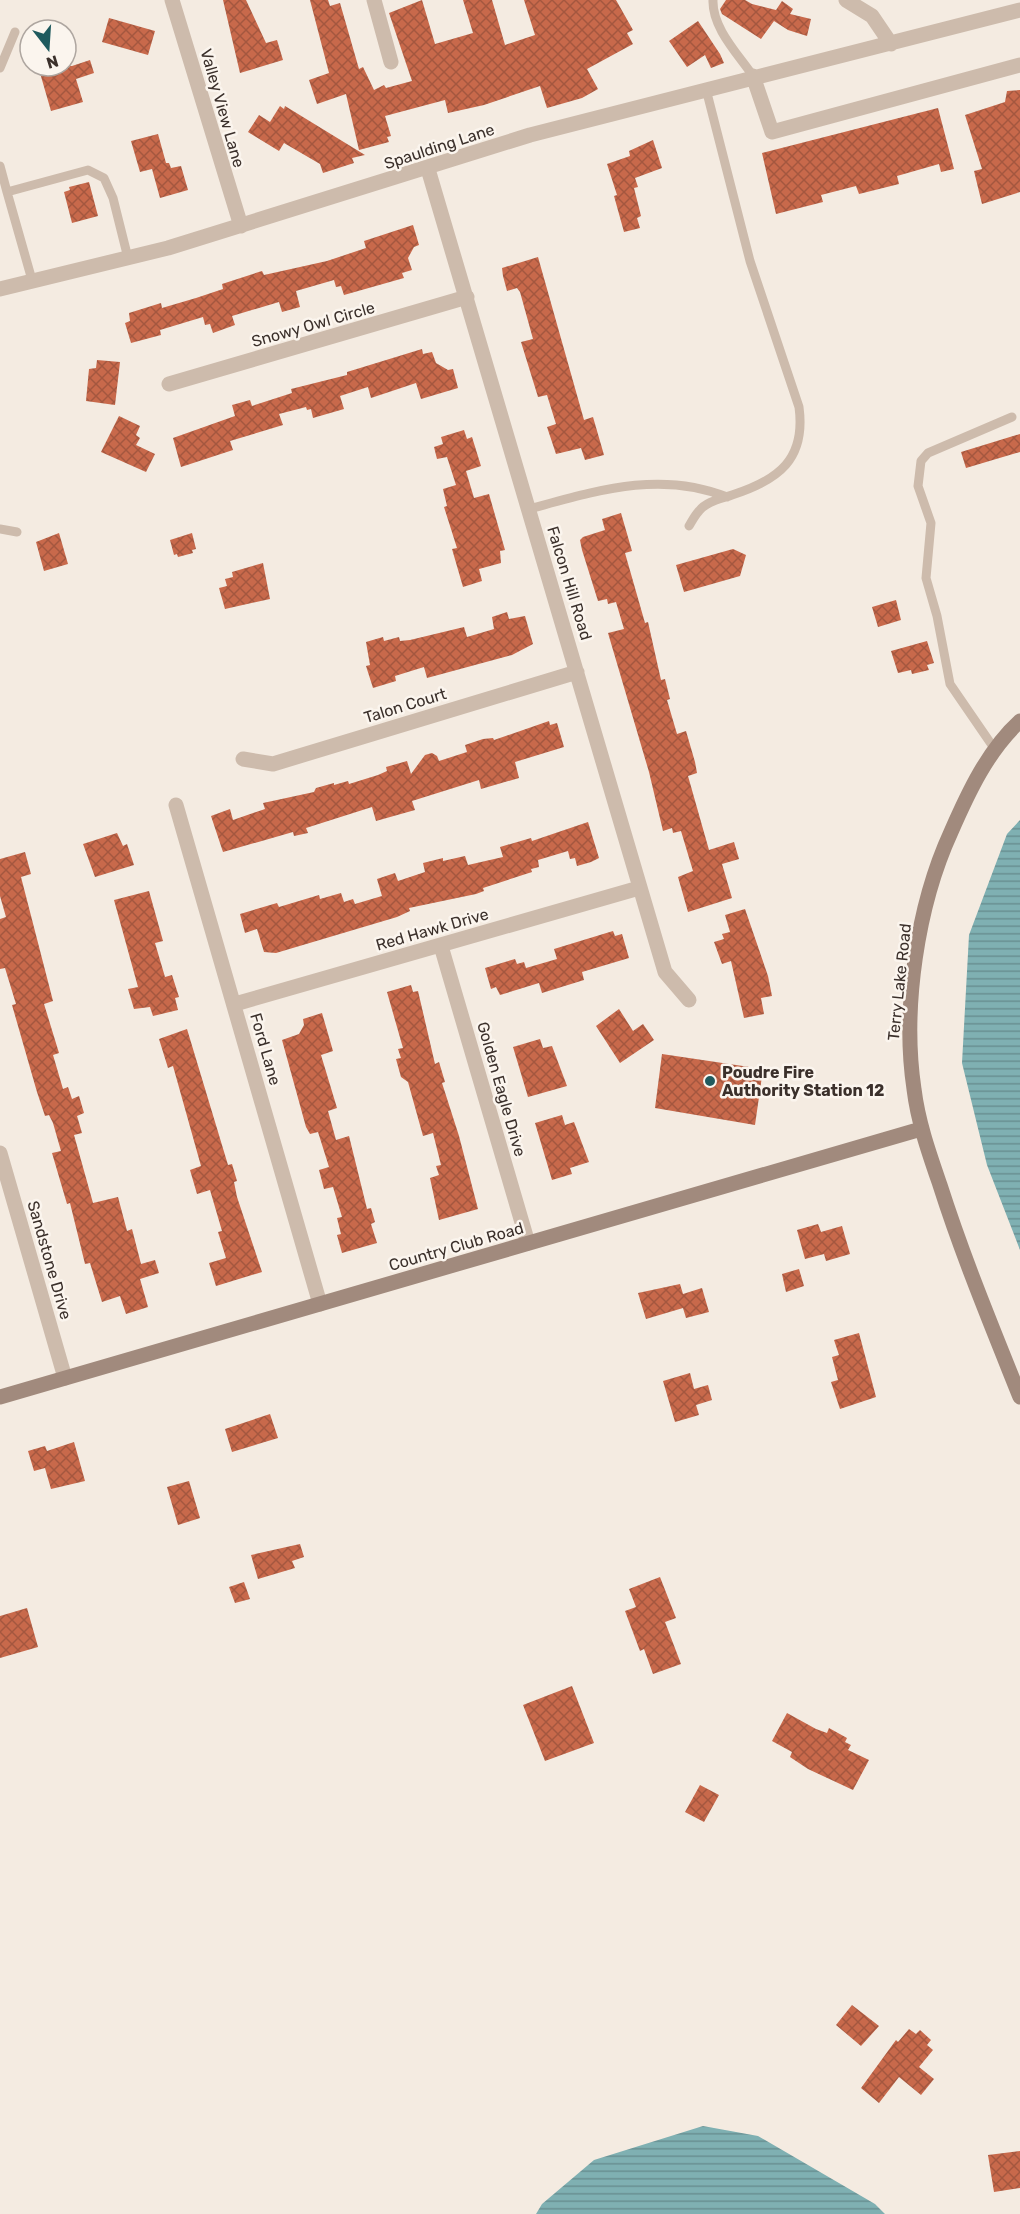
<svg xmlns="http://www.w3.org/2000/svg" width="1020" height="2214" font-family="Rubik,sans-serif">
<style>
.water{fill:url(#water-rules)}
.building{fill:url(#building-cross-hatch)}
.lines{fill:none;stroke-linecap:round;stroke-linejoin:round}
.lane{stroke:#cdbbac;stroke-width:9}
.street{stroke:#cdbbac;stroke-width:15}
.secondary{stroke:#a18a7d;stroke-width:15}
.poi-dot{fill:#1f5a5e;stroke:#fbf5ee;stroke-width:2}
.labels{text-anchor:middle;stroke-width:5;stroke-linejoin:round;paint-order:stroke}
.street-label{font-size:16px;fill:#3b302b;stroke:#fbf5ee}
.poi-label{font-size:16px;font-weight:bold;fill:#3b302b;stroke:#fbf5ee;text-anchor:start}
</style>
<defs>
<pattern id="water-rules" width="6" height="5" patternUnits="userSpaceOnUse" patternTransform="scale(1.5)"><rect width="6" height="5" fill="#7fb0b2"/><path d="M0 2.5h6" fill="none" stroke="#699091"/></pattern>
<pattern id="building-cross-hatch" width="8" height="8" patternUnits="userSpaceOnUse" patternTransform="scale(1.5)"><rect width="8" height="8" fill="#c8694b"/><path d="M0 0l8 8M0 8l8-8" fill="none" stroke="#a4573f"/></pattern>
</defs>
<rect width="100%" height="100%" fill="#f4ebe1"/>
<path class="water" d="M 1020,820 L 1020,1250 L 987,1165 L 962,1063 L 969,935 L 1007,834 Z
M 703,2126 L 758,2136 L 875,2204 L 885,2214 L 536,2214 L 542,2204 L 594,2160 Z"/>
<path class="building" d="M 223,0 L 246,0 L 266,43 L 277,40 L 283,60 L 240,73 Z
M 310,0 L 328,0 L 330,6 L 340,3 L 359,69 L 363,67 L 374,90 L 384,85 L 386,88 L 412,81 L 389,13 L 422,0 L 435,44 L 473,33 L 463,0 L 492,0 L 505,45 L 535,35 L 524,0 L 616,0 L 633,30 L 627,33 L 633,44 L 587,69 L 598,89 L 582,98 L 547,108 L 540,86 L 484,105 L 448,113 L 445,100 L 385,116 L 391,136 L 387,137 L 389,142 L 359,150 L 346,94 L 317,104 L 309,80 L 329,73 Z
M 726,0 L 745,0 L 752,4 L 776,10 L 782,1 L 793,9 L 790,14 L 811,19 L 807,36 L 788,30 L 774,21 L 761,39 L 722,14 L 720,9 Z
M 109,18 L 155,31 L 148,55 L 102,42 Z
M 698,21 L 720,54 L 724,63 L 711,68 L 705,55 L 687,67 L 669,41 Z
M 90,60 L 94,73 L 76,79 L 83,102 L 51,111 L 38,66 L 72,66 Z
M 1020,90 L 1020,192 L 982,204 L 974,171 L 982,169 L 965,115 L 1005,102 L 1007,91 Z
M 280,106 L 284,109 L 285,106 L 365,155 L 352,158 L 354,163 L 323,173 L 320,164 L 284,143 L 279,151 L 248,132 L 259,115 L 270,122 Z
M 938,108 L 954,169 L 941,172 L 939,164 L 897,176 L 899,184 L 859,194 L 856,186 L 821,195 L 823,202 L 776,214 L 762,153 Z
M 158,134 L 166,163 L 169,163 L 171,168 L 181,166 L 188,190 L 160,198 L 152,169 L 140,172 L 131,141 Z
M 653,140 L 662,168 L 635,178 L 638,187 L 634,188 L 641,216 L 637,218 L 640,228 L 624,232 L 614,196 L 617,195 L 607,164 L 630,156 L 629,151 Z
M 89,182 L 98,216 L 72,223 L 64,192 L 70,190 L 69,187 Z
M 413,225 L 419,245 L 414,247 L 408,258 L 412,270 L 402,273 L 404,278 L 344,295 L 341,286 L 336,287 L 334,280 L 296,291 L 300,307 L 282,312 L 279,302 L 232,316 L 235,325 L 213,333 L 210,324 L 205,325 L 203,317 L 160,330 L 161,335 L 131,343 L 125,323 L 130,321 L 129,313 L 161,303 L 162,308 L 196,298 L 223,289 L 222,284 L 262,271 L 264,275 L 327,261 L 366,248 L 364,241 Z
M 538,257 L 584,420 L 593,417 L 604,455 L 585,460 L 581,448 L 556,454 L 547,427 L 556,424 L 547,395 L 538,397 L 521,342 L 533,339 L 520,292 L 517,288 L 507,291 L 503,276 L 502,268 Z
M 422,349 L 423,354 L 432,352 L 436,363 L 448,370 L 453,369 L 458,388 L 421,399 L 416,383 L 371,398 L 368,387 L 340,396 L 344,409 L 313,418 L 311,409 L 307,410 L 306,407 L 279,414 L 283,425 L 230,441 L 233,450 L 181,467 L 173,438 L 235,416 L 232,405 L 250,400 L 252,406 L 292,393 L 291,389 L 347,375 L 347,372 Z
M 97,360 L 120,362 L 115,405 L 86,401 L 89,369 L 96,368 Z
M 119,416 L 140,426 L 136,435 L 140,438 L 136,445 L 155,454 L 146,472 L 101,452 Z
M 464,430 L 467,439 L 472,437 L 481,466 L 466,471 L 474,498 L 489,494 L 505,550 L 500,551 L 501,563 L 479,569 L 482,581 L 463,587 L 452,549 L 457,548 L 444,507 L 447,506 L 443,489 L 456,485 L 447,457 L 437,459 L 434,447 L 443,444 L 441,437 Z
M 1020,434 L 1020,452 L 966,468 L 961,452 Z
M 621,513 L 632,551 L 625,553 L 645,623 L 648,622 L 661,680 L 665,679 L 670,699 L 667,700 L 677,734 L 686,731 L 695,762 L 697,773 L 688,776 L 709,850 L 734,842 L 739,859 L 722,864 L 732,898 L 688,912 L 678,877 L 693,871 L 681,831 L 673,833 L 672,828 L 663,831 L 649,772 L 608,633 L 624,629 L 616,602 L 608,604 L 607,599 L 598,601 L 582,550 L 580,540 L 583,537 L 605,530 L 602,519 Z
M 59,533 L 68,564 L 44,571 L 36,542 Z
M 192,533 L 196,549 L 192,550 L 193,553 L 178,557 L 177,554 L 174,555 L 170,540 Z
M 733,549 L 746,555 L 740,576 L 684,592 L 676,565 Z
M 263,563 L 270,599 L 225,609 L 219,588 L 227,586 L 225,579 L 233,577 L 232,572 Z
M 896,600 L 901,620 L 878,627 L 872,607 Z
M 507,612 L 509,619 L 525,616 L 533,644 L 512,655 L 427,678 L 424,667 L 395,676 L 396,681 L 373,688 L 366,666 L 370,665 L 366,642 L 383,637 L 384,641 L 399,637 L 400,641 L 410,640 L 464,627 L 467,637 L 494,629 L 492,617 Z
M 927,641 L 934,663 L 927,665 L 929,670 L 912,674 L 911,670 L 898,673 L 891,651 Z
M 549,721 L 550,725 L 557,723 L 564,747 L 515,762 L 519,778 L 481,789 L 479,780 L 412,801 L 415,810 L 376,821 L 372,807 L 306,828 L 308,833 L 294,836 L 293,832 L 223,852 L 211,816 L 230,809 L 233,820 L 265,809 L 263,803 L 314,792 L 316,788 L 334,783 L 334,785 L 348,781 L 349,784 L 378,775 L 387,771 L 386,767 L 407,761 L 411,774 L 425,755 L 432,753 L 437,756 L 439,761 L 467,752 L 465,745 L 483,739 L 493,738 L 494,740 Z
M 588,822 L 599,858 L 591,862 L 577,866 L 575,858 L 570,859 L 568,851 L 538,860 L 539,867 L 531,869 L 532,872 L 483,888 L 484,891 L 476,894 L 409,908 L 410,911 L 397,917 L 276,953 L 264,952 L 257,929 L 245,933 L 240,914 L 277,903 L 279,907 L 319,895 L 320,899 L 341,893 L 344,902 L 353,899 L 355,904 L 382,896 L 377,879 L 395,873 L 398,881 L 425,872 L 423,863 L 443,858 L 443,861 L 465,856 L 468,865 L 503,857 L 500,847 L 531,838 L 532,841 Z
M 117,833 L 123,846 L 127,844 L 134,865 L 95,877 L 83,844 Z
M 25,852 L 31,874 L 21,877 L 53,1001 L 44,1004 L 59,1053 L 53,1055 L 63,1089 L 68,1087 L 72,1099 L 79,1096 L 84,1113 L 77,1116 L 82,1133 L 74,1135 L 93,1203 L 118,1197 L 127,1231 L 132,1229 L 141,1264 L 155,1260 L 159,1273 L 140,1279 L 148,1307 L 126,1314 L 120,1296 L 102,1302 L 90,1263 L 85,1264 L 70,1203 L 67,1204 L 52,1153 L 61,1151 L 53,1123 L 49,1115 L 45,1116 L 37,1092 L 12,1005 L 16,1004 L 5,968 L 0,969 L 0,919 L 6,917 L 0,896 L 0,859 Z
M 149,891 L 163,941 L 155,943 L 165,977 L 172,975 L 179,997 L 175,998 L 178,1010 L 153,1016 L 150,1007 L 134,1009 L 128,989 L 138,987 L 114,900 Z
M 745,909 L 768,976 L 772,996 L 761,998 L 764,1014 L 744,1018 L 731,961 L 722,964 L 714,942 L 724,939 L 722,934 L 730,932 L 725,915 Z
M 613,931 L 615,936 L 622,934 L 629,958 L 582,972 L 584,980 L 542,993 L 539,983 L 500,995 L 496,987 L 491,989 L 485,968 L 515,959 L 517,964 L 524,962 L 526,968 L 557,959 L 554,949 Z
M 411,985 L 413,992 L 418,991 L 435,1064 L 439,1062 L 445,1082 L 442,1083 L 459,1136 L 478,1209 L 439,1220 L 430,1178 L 439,1175 L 436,1166 L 441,1165 L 433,1133 L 423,1136 L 408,1082 L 401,1077 L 396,1059 L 401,1058 L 398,1049 L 403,1048 L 387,992 Z
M 619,1009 L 633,1031 L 643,1024 L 654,1040 L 620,1063 L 596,1026 Z
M 322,1013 L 333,1051 L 321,1055 L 337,1108 L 328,1111 L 336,1140 L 349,1136 L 367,1209 L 371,1208 L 375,1222 L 371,1224 L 377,1243 L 342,1253 L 337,1235 L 341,1234 L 337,1218 L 342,1217 L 333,1187 L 324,1189 L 319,1170 L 329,1167 L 318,1132 L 310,1134 L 306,1127 L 282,1040 L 299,1034 L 304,1025 L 303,1019 Z
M 187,1029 L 228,1165 L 232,1164 L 237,1181 L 234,1182 L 237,1197 L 262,1272 L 216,1286 L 209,1263 L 226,1258 L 218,1232 L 222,1231 L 210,1190 L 197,1194 L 190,1170 L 201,1166 L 173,1066 L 168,1068 L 159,1039 Z
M 540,1039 L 543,1048 L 552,1046 L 567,1086 L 528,1097 L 513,1047 Z
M 662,1054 L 763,1069 L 755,1125 L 655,1108 Z
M 562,1115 L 565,1125 L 574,1122 L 589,1162 L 570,1168 L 572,1174 L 552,1180 L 535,1123 Z
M 818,1224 L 821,1232 L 842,1226 L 850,1254 L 826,1261 L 824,1254 L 805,1259 L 797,1230 Z
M 799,1269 L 804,1286 L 786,1292 L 782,1274 Z
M 680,1284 L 683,1294 L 702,1288 L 709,1312 L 686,1318 L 683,1308 L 646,1319 L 638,1293 Z
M 859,1333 L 876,1397 L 840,1409 L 831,1382 L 838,1380 L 832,1357 L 839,1355 L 834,1340 Z
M 690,1373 L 694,1389 L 708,1385 L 712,1400 L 696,1405 L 699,1415 L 675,1422 L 663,1381 Z
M 270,1414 L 278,1438 L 232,1452 L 225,1429 Z
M 74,1442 L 85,1481 L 51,1489 L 45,1468 L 34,1471 L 28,1451 L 45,1446 L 47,1451 Z
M 189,1481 L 200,1518 L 178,1525 L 167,1487 Z
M 300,1544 L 304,1557 L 292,1561 L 295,1568 L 258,1579 L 251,1555 Z
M 660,1577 L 676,1618 L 665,1622 L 681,1664 L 653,1674 L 644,1649 L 640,1651 L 625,1611 L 636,1607 L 629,1589 Z
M 244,1582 L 250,1599 L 235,1603 L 229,1587 Z
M 27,1608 L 38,1647 L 0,1658 L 0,1616 Z
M 572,1686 L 594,1743 L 545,1761 L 523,1705 Z
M 787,1713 L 816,1729 L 827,1733 L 829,1728 L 847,1738 L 845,1742 L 851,1745 L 848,1750 L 869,1760 L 853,1790 L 808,1769 L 790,1757 L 792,1752 L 772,1741 Z
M 700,1785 L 719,1795 L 704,1822 L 685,1812 Z
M 852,2005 L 879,2026 L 861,2046 L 836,2025 Z
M 909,2029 L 916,2034 L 920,2030 L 931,2040 L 927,2045 L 933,2050 L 919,2067 L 934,2079 L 921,2095 L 899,2077 L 879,2103 L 861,2088 L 896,2040 L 898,2042 Z
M 1020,2151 L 1020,2188 L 994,2192 L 988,2155 Z"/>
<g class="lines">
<path class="lane" d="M 713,0 C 712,28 738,54 753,76
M 0,68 L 15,32
M 0,166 L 7,192 L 88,170 L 104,178 L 113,198 L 128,258
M 7,192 L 32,280
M 529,509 C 596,491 660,470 727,497
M 689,526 C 692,521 695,515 699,511 C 707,501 721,499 732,495 C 779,480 806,459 799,407 L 750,261 L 706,89
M 0,529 L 17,532
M 996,751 L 950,684 L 937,616 L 926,578 L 931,523 L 918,486 L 921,461 L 928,453 L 1012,417"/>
<path class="street" d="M 172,0 L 241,226
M 374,0 L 391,62
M 846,0 L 872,16 L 891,44
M 753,76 L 772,132 L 1020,65
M 428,169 L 665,972 L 689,1000
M 0,289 L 168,248 L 530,135 L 1020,10
M 169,384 L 467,297
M 243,759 L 273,764 L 577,672
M 176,805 L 320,1304
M 441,946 L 528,1243
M 235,1004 L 639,888
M 0,1153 L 65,1378"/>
<path class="secondary" d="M 1020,721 C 988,750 968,793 951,832 C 917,906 902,1009 914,1089 C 918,1122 929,1153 940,1185 C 963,1257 992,1327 1020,1397
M 0,1397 L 921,1129"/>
</g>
<circle class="poi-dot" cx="710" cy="1081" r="6"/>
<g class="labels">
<g class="street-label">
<text transform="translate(223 108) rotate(74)" y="6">Valley View Lane</text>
<text transform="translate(439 146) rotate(-18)" y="6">Spaulding Lane</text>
<text transform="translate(313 324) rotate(-16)" y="6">Snowy Owl Circle</text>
<text transform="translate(570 583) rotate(73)" y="6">Falcon Hill Road</text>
<text transform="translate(405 705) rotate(-17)" y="6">Talon Court</text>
<text transform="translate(432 929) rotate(-16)" y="6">Red Hawk Drive</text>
<text transform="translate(899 982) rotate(-84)" y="6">Terry Lake Road</text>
<text transform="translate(266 1049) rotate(74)" y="6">Ford Lane</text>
<text transform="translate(502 1089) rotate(74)" y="6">Golden Eagle Drive</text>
<text transform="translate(456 1246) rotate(-16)" y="6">Country Club Road</text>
<text transform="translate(50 1260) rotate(74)" y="6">Sandstone Drive</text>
</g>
<g class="poi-label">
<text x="722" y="1078">Poudre Fire<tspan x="722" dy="18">Authority Station 12</tspan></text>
</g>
</g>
<g transform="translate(48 48) rotate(163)"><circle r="28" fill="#fbf5ee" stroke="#aea6a0" stroke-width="1.5"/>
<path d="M0-4.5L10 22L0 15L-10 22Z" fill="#1f5a5e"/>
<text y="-9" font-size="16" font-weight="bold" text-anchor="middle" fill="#3b302b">N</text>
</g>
</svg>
